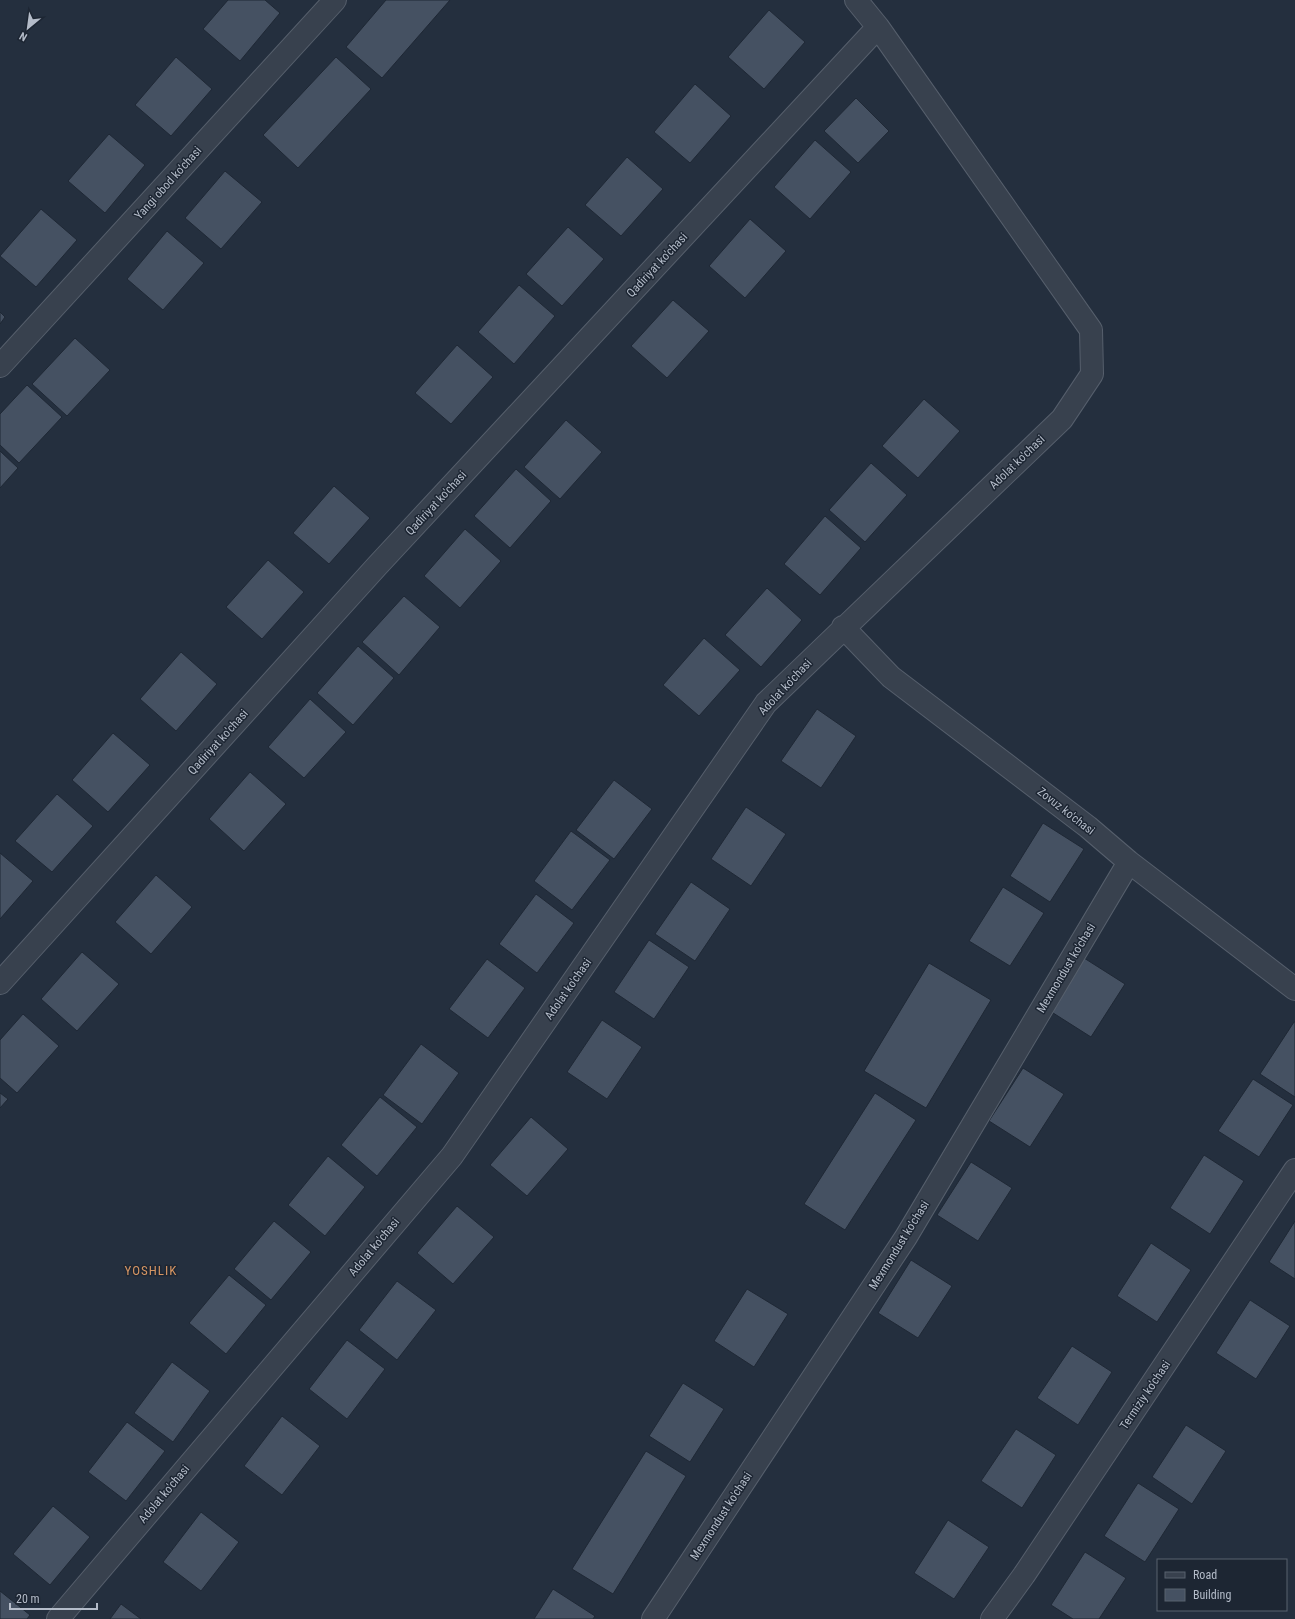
<svg xmlns="http://www.w3.org/2000/svg" width="1295" height="1619" font-family="'Roboto Condensed',sans-serif">
<style>
.building{fill:#455162;stroke:#1f2835}
.lines{fill:none;stroke-linecap:round;stroke-linejoin:round}
.minor-casing{stroke:#565f6c;stroke-width:24}
.minor{stroke:#38414e;stroke-width:22}
.labels{text-anchor:middle;stroke-width:3;stroke-linejoin:round;paint-order:stroke}
.street-label{font-size:12px;fill:#b4bcc9;stroke:#1d2633}
.neighbourhood-label{font-size:13px;letter-spacing:1px;fill:#d59563;stroke:#1d2633}
</style>
<rect width="100%" height="100%" fill="#242f3e"/>
<path class="building" d="M 228,0 L 265,0 L 280,13 L 240,61 L 203,29 Z
M 386,0 L 450,0 L 382,78 L 346,47 Z
M 769,10 L 805,42 L 764,89 L 728,57 Z
M 176,57 L 212,89 L 171,136 L 135,105 Z
M 336,57 L 371,89 L 298,168 L 263,135 Z
M 695,84 L 731,116 L 690,163 L 654,132 Z
M 856,98 L 889,131 L 858,163 L 824,131 Z
M 109,134 L 145,165 L 105,213 L 68,181 Z
M 815,140 L 851,172 L 810,219 L 774,187 Z
M 627,157 L 663,189 L 621,236 L 585,205 Z
M 225,171 L 262,202 L 221,249 L 185,218 Z
M 41,209 L 77,240 L 36,287 L 0,256 Z
M 750,219 L 786,251 L 745,298 L 709,266 Z
M 568,227 L 604,259 L 562,306 L 526,274 Z
M 167,231 L 204,263 L 163,310 L 127,279 Z
M 519,285 L 555,316 L 514,364 L 478,332 Z
M 673,300 L 709,331 L 667,378 L 631,346 Z
M 0,312 L 5,317 L 0,324 Z
M 75,338 L 110,370 L 67,416 L 32,384 Z
M 457,345 L 493,377 L 451,424 L 415,393 Z
M 27,385 L 62,417 L 19,463 L 0,445 L 0,414 Z
M 924,399 L 960,431 L 918,478 L 882,446 Z
M 566,420 L 602,452 L 560,499 L 524,467 Z
M 0,451 L 18,468 L 0,488 Z
M 871,463 L 907,495 L 865,542 L 829,510 Z
M 516,469 L 551,501 L 510,548 L 474,516 Z
M 334,486 L 370,518 L 329,564 L 293,533 Z
M 825,516 L 861,548 L 820,595 L 784,564 Z
M 465,529 L 501,561 L 460,608 L 424,576 Z
M 268,560 L 304,592 L 262,639 L 226,607 Z
M 767,588 L 802,620 L 761,667 L 725,635 Z
M 404,596 L 440,627 L 399,675 L 362,642 Z
M 704,638 L 740,670 L 699,716 L 663,685 Z
M 358,646 L 394,678 L 353,725 L 317,693 Z
M 181,652 L 217,684 L 176,731 L 140,699 Z
M 310,699 L 346,732 L 304,778 L 268,747 Z
M 817,709 L 856,736 L 821,788 L 781,761 Z
M 113,733 L 150,765 L 108,812 L 72,780 Z
M 250,772 L 286,804 L 244,851 L 209,819 Z
M 614,780 L 652,809 L 614,859 L 576,830 Z
M 57,794 L 93,826 L 52,872 L 15,841 Z
M 746,807 L 786,834 L 751,886 L 711,859 Z
M 1043,823 L 1084,849 L 1050,902 L 1010,876 Z
M 571,831 L 610,860 L 572,910 L 534,881 Z
M 0,853 L 33,881 L 0,919 Z
M 156,875 L 192,907 L 151,954 L 115,922 Z
M 691,882 L 730,909 L 695,961 L 655,934 Z
M 1003,887 L 1044,913 L 1010,966 L 969,941 Z
M 536,894 L 574,923 L 537,973 L 499,944 Z
M 649,940 L 689,967 L 654,1019 L 614,992 Z
M 82,952 L 119,984 L 77,1031 L 41,999 Z
M 1084,958 L 1125,984 L 1091,1037 L 1050,1011 Z
M 487,959 L 525,988 L 488,1038 L 449,1009 Z
M 929,963 L 991,1000 L 926,1108 L 864,1071 Z
M 23,1014 L 59,1046 L 17,1093 L 0,1078 L 0,1040 Z
M 602,1020 L 642,1047 L 607,1099 L 567,1072 Z
M 1294,1022 L 1295,1022 L 1295,1097 L 1260,1074 Z
M 421,1044 L 459,1073 L 422,1124 L 383,1095 Z
M 1023,1068 L 1064,1094 L 1030,1147 L 989,1121 Z
M 1253,1079 L 1293,1105 L 1259,1157 L 1218,1131 Z
M 0,1093 L 8,1099 L 0,1108 Z
M 875,1093 L 916,1120 L 845,1230 L 804,1204 Z
M 380,1097 L 417,1127 L 377,1176 L 341,1145 Z
M 531,1117 L 568,1149 L 527,1196 L 490,1165 Z
M 1204,1155 L 1244,1181 L 1210,1234 L 1170,1208 Z
M 328,1156 L 365,1187 L 325,1236 L 288,1205 Z
M 971,1162 L 1012,1188 L 978,1241 L 937,1215 Z
M 457,1206 L 494,1237 L 453,1284 L 417,1253 Z
M 274,1221 L 311,1252 L 271,1300 L 234,1269 Z
M 1295,1221 L 1295,1279 L 1269,1262 Z
M 1151,1243 L 1191,1270 L 1157,1322 L 1117,1296 Z
M 911,1260 L 952,1286 L 918,1338 L 878,1313 Z
M 229,1275 L 266,1305 L 226,1354 L 189,1323 Z
M 397,1281 L 436,1310 L 397,1360 L 359,1330 Z
M 747,1289 L 788,1314 L 754,1367 L 714,1341 Z
M 1250,1300 L 1290,1326 L 1256,1379 L 1216,1353 Z
M 347,1340 L 385,1369 L 347,1419 L 309,1389 Z
M 1072,1346 L 1112,1372 L 1078,1425 L 1037,1398 Z
M 172,1362 L 210,1391 L 173,1442 L 134,1413 Z
M 683,1383 L 724,1409 L 690,1462 L 649,1436 Z
M 282,1416 L 320,1446 L 282,1495 L 244,1466 Z
M 127,1422 L 165,1451 L 126,1501 L 88,1472 Z
M 1186,1425 L 1226,1451 L 1192,1504 L 1152,1477 Z
M 1016,1429 L 1056,1455 L 1022,1508 L 981,1481 Z
M 646,1451 L 686,1476 L 613,1594 L 572,1569 Z
M 1138,1483 L 1179,1509 L 1145,1562 L 1104,1536 Z
M 53,1506 L 90,1537 L 50,1585 L 13,1554 Z
M 201,1512 L 239,1542 L 201,1591 L 163,1562 Z
M 948,1520 L 989,1547 L 954,1599 L 914,1573 Z
M 1085,1552 L 1126,1578 L 1099,1619 L 1073,1619 L 1051,1605 Z
M 553,1589 L 595,1616 L 593,1619 L 534,1619 Z
M 0,1591 L 30,1615 L 27,1619 L 0,1619 Z
M 121,1604 L 141,1619 L 110,1619 Z"/>
<g class="lines">
<g class="minor-casing">
<path id="minor" d="M 0,366 L 335,0
M 843,627 L 891,677 L 1088,827 L 1129,862 L 1295,989
M 0,983 L 377,566 L 878,27
M 58,1619 L 452,1156 L 766,703 L 1062,419 L 1092,374 L 1091,330 L 878,27 L 856,0
M 653,1619 L 906,1237 L 1129,862
M 992,1619 L 1024,1575 L 1295,1170"/>
</g>
<use href="#minor" class="minor"/>
</g>
<g class="labels">
<g class="street-label">
<text transform="translate(168 183) rotate(-48)" y="4">Yangi obod ko'chasi</text>
<text transform="translate(657 265) rotate(-47)" y="4">Qadiriyat ko'chasi</text>
<text transform="translate(1017 462) rotate(-44)" y="4">Adolat ko'chasi</text>
<text transform="translate(436 503) rotate(-47)" y="4">Qadiriyat ko'chasi</text>
<text transform="translate(785 687) rotate(-47)" y="4">Adolat ko'chasi</text>
<text transform="translate(218 742) rotate(-48)" y="4">Qadiriyat ko'chasi</text>
<text transform="translate(1066 811) rotate(38)" y="4">Zovuz ko'chasi</text>
<text transform="translate(1066 968) rotate(-59)" y="4">Mexmondust ko'chasi</text>
<text transform="translate(568 989) rotate(-55)" y="4">Adolat ko'chasi</text>
<text transform="translate(899 1245) rotate(-58)" y="4">Mexmondust ko'chasi</text>
<text transform="translate(374 1247) rotate(-50)" y="4">Adolat ko'chasi</text>
<text transform="translate(1145 1395) rotate(-56)" y="4">Termiziy ko'chasi</text>
<text transform="translate(164 1494) rotate(-50)" y="4">Adolat ko'chasi</text>
<text transform="translate(721 1516) rotate(-57)" y="4">Mexmondust ko'chasi</text>
</g>
<g class="neighbourhood-label">
<text x="151" y="1275">YOSHLIK</text>
</g>
</g>
<rect x="1157" y="1559" width="130" height="52" fill="#1d2633" stroke="#59626f"/>
<rect x="1165" y="1572" width="20" height="6" fill="#38414e" stroke="#59626f"/>
<text x="1193" y="1579" font-size="12" fill="#b4bcc9">Road</text>
<rect x="1165" y="1589" width="20" height="12" fill="#455162" stroke="#59626f"/>
<text x="1193" y="1599" font-size="12" fill="#b4bcc9">Building</text>
<g transform="translate(28 28) rotate(209)" stroke="#1d2633" stroke-width="3" paint-order="stroke">
<path d="M0-3L7 15L0 10L-7 15Z" fill="#b4bcc9"/>
<text y="-6" font-size="11" font-weight="bold" text-anchor="middle" fill="#b4bcc9">N</text>
</g>
<path d="M10 1603v6h87v-6" fill="none" stroke="#b4bcc9" stroke-width="2"/>
<text x="16" y="1603" font-size="12" fill="#b4bcc9" stroke="#1d2633" stroke-width="3" paint-order="stroke">20 m</text>
</svg>
